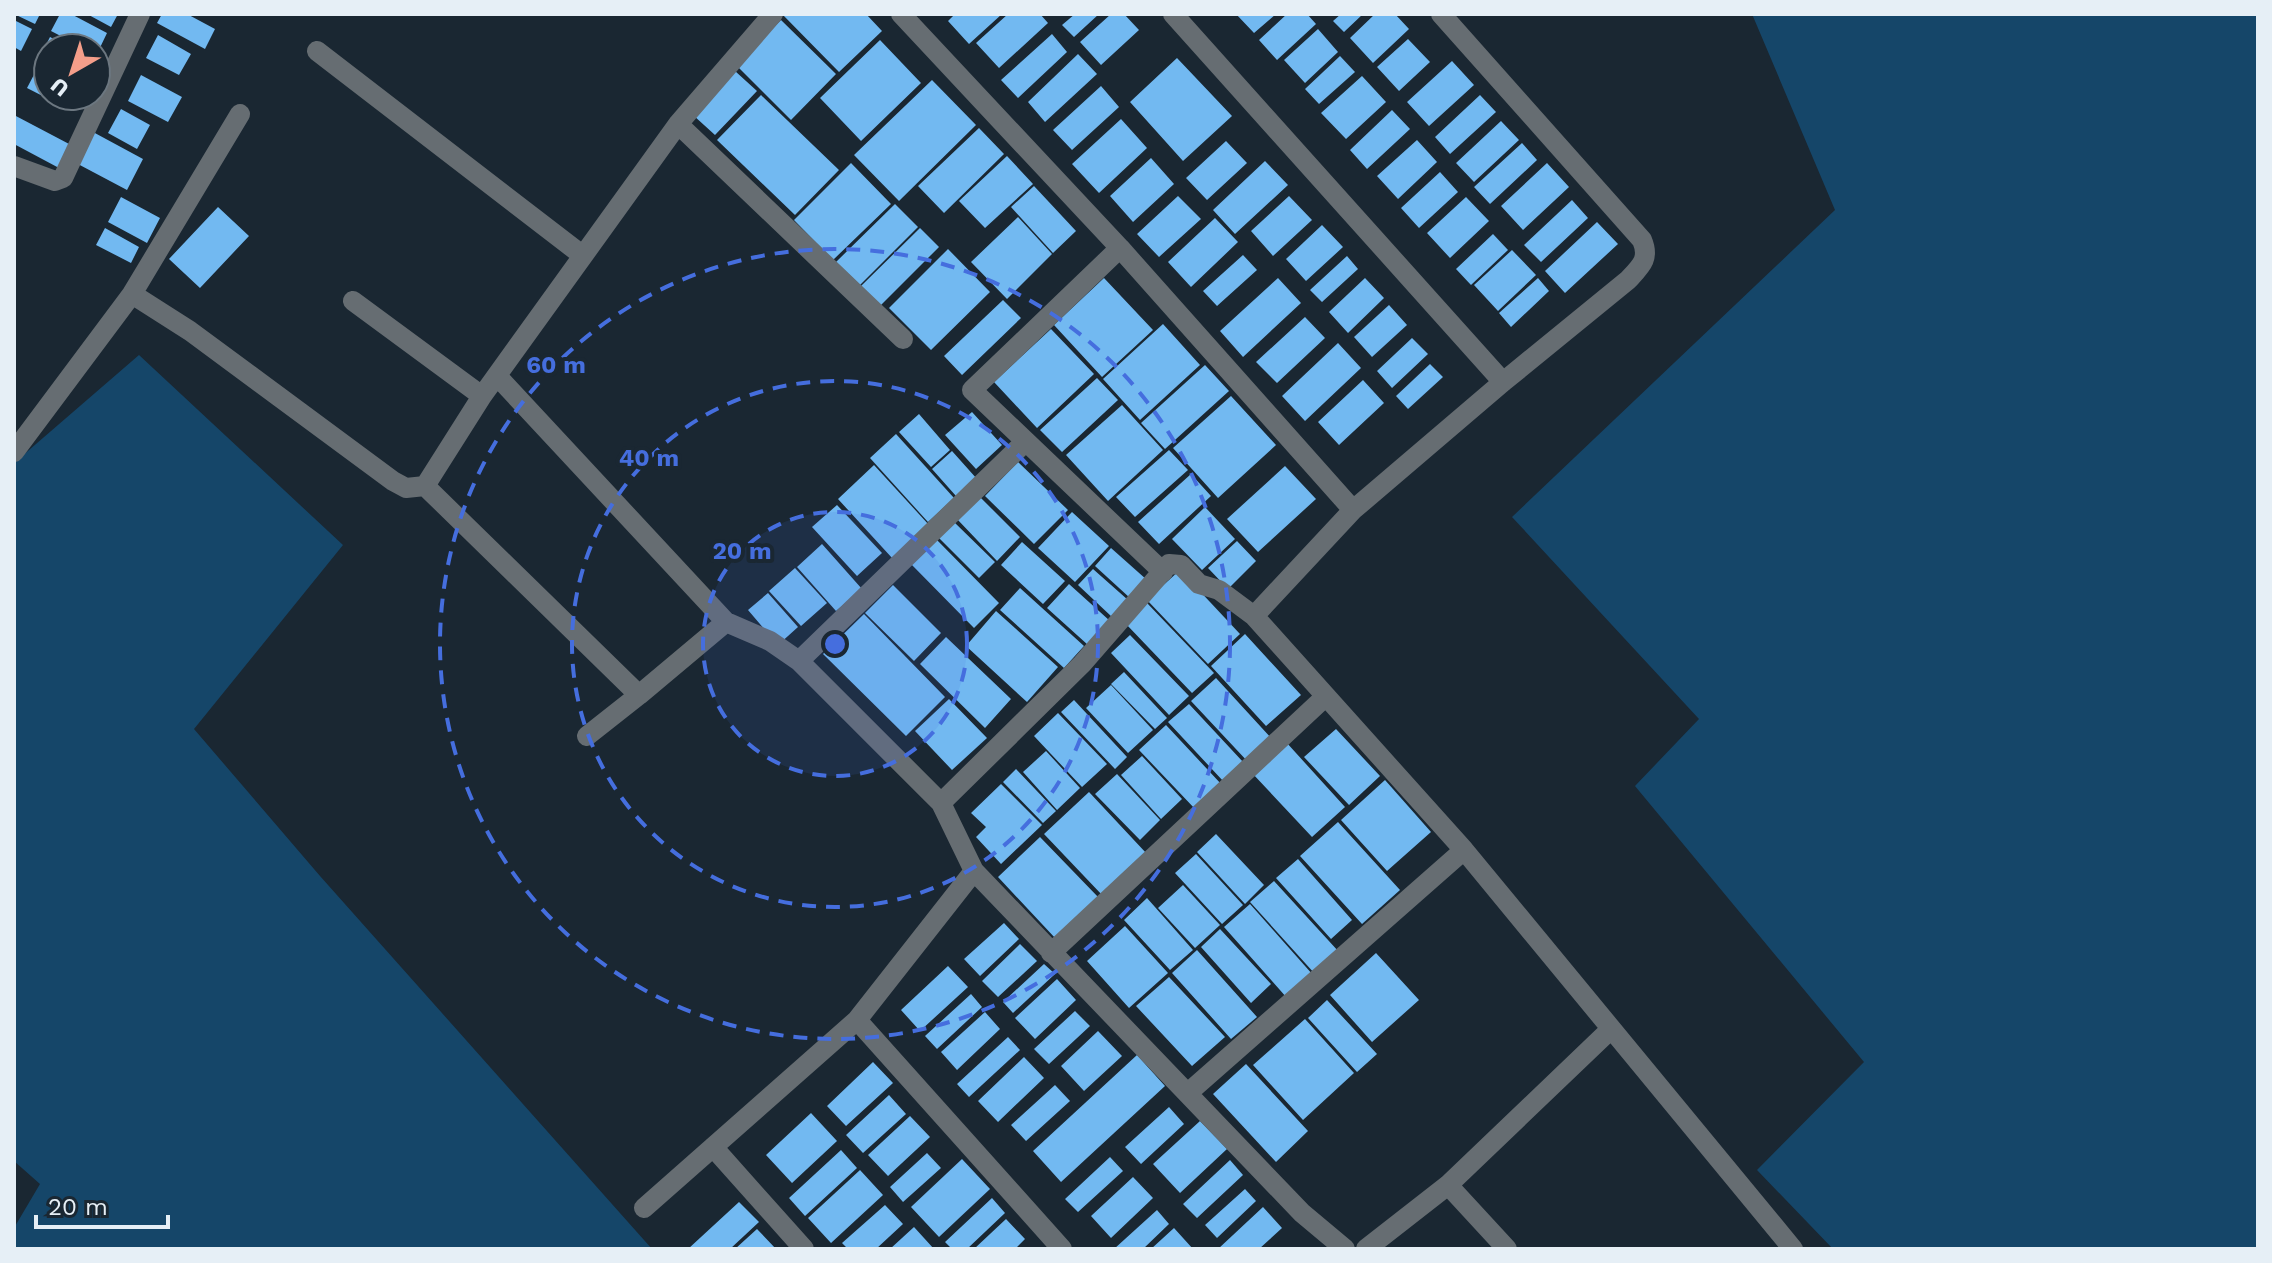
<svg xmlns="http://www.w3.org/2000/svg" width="2272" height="1263" font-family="'Work Sans',sans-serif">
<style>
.green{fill:#154669}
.building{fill:#72b9f1}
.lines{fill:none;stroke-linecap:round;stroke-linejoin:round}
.minor{stroke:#666d72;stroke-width:20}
.ring{fill:none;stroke:#456ede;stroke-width:4;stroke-dasharray:14 10}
.centre{fill:#456ede;stroke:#1a2732;stroke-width:4}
.ring-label{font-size:24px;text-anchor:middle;font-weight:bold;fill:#456ede;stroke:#1a2732;stroke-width:8;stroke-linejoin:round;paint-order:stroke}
</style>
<rect width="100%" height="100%" fill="#1a2732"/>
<path class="green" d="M 1752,14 L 2258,14 L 2258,1249 L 1833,1249 L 1757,1170 L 1864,1062 L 1635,786 L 1699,719 L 1512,517 L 1835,210 Z
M 139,355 L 343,545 L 194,729 L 320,876 L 652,1249 L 14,1249 L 14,1228 L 40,1184 L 14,1161 L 14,463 Z"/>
<path class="building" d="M 14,14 L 40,14 L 35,24 Z
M 60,14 L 71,14 L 107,33 L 96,56 L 96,48 L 84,48 L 51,31 Z
M 87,14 L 118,14 L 111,27 Z
M 162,14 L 187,14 L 215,29 L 205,49 L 157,23 Z
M 782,14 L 866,14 L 882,31 L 839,72 Z
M 955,14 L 1002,14 L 969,44 L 948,21 Z
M 1008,14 L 1040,14 L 1048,23 L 999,68 L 976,43 Z
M 1075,14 L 1099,14 L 1074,37 L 1062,25 Z
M 1111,14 L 1124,14 L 1139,30 L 1101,65 L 1080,42 Z
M 1236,14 L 1276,14 L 1254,33 Z
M 1287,14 L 1307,14 L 1316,24 L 1277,60 L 1259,40 Z
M 1341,14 L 1363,14 L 1344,32 L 1333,21 Z
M 1375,14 L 1395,14 L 1409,29 L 1373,63 L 1350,38 Z
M 14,20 L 32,29 L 21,51 L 14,47 Z
M 781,20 L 836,74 L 791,120 L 736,65 Z
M 1318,29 L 1338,52 L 1305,83 L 1284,60 Z
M 1052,34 L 1067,52 L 1018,98 L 1001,80 Z
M 158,35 L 191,54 L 179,75 L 146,58 Z
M 50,37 L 71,48 L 48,48 L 48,64 L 39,59 Z
M 1408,39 L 1430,62 L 1399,91 L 1377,67 Z
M 880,40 L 921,83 L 861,141 L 820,98 Z
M 1078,54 L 1097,74 L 1045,122 L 1028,102 Z
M 1340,56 L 1355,72 L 1319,104 L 1305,89 Z
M 1177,58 L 1232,116 L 1183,161 L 1130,102 Z
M 1452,61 L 1474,85 L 1429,126 L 1407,102 Z
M 38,67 L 48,72 L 48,96 L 80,96 L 72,111 L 27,88 Z
M 735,71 L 757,91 L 715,135 L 693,115 Z
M 141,75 L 182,97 L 168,122 L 128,101 Z
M 1362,76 L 1386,102 L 1346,139 L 1321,113 Z
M 932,80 L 976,125 L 899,201 L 854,155 Z
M 1101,86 L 1119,107 L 1072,150 L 1053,130 Z
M 761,95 L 839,170 L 795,215 L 717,140 Z
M 1480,95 L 1496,112 L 1450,154 L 1435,137 Z
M 121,109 L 150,125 L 137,149 L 108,133 Z
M 1392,110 L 1410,129 L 1367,169 L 1350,150 Z
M 14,115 L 71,145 L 59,168 L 14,144 Z
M 1121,119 L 1147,148 L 1099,193 L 1072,164 Z
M 1501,121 L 1519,140 L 1474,182 L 1456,163 Z
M 979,128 L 1004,154 L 944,213 L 918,186 Z
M 93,132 L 143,159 L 127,190 L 76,163 Z
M 1417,140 L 1437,162 L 1398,199 L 1377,176 Z
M 1226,141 L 1247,163 L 1207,200 L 1186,178 Z
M 1522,143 L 1537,160 L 1490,204 L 1474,187 Z
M 1007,156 L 1033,184 L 985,228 L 959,201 Z
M 1151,158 L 1174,184 L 1133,222 L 1110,196 Z
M 1265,161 L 1288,185 L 1235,234 L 1213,210 Z
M 851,163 L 891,204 L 833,260 L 794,220 Z
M 1547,163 L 1569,187 L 1523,230 L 1501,206 Z
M 1440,172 L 1458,192 L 1419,228 L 1401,208 Z
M 1034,186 L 1076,231 L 1053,253 L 1011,207 Z
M 1178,196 L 1201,219 L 1159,257 L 1137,234 Z
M 1289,196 L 1312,220 L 1273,256 L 1251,231 Z
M 121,197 L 160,218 L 147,243 L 108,222 Z
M 1466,197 L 1489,221 L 1450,258 L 1427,233 Z
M 1572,200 L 1588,218 L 1541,262 L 1524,245 Z
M 895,204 L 918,227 L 860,285 L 836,262 Z
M 218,207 L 249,236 L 200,288 L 169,259 Z
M 1018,217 L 1052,254 L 1007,299 L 971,262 Z
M 1215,218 L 1238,242 L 1191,287 L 1168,262 Z
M 1597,222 L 1618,244 L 1565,293 L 1545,271 Z
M 1322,225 L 1343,247 L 1306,281 L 1286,259 Z
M 105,228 L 139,247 L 131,263 L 96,245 Z
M 920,228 L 939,247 L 879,307 L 860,287 Z
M 1493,234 L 1508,250 L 1471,285 L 1456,269 Z
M 948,249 L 990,292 L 931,350 L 889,308 Z
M 1512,250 L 1536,275 L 1498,311 L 1474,285 Z
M 1243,255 L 1257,270 L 1217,306 L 1203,291 Z
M 1347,256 L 1358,269 L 1322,302 L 1310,290 Z
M 1104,278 L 1153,330 L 1102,377 L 1054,325 Z
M 1278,278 L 1301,303 L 1243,357 L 1220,331 Z
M 1365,278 L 1384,298 L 1348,333 L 1329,312 Z
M 1538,278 L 1549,291 L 1511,327 L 1499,313 Z
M 1003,300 L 1021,318 L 962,375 L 944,356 Z
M 1389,305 L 1407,325 L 1372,357 L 1354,337 Z
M 1305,317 L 1325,338 L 1277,383 L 1256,362 Z
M 1163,324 L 1200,365 L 1140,420 L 1103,379 Z
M 1051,329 L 1094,374 L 1037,428 L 994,382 Z
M 1412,338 L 1428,354 L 1392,388 L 1377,371 Z
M 1338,343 L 1361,368 L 1305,421 L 1282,396 Z
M 1430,364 L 1443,377 L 1408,409 L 1396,396 Z
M 1205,365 L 1229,391 L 1165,449 L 1141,423 Z
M 1097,378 L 1118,400 L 1062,452 L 1040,430 Z
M 1363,380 L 1384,403 L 1339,445 L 1318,422 Z
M 1231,396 L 1276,445 L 1218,498 L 1173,448 Z
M 1122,405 L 1163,450 L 1108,501 L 1066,455 Z
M 972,412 L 1002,445 L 976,469 L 945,435 Z
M 919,414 L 950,450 L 931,467 L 899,432 Z
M 896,434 L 954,498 L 928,522 L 870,458 Z
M 1169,450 L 1188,470 L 1135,517 L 1116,497 Z
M 952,451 L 977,479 L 956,496 L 932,469 Z
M 1018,462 L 1068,510 L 1034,544 L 985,496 Z
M 874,465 L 929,525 L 893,559 L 838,499 Z
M 1285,466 L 1316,499 L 1258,552 L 1227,519 Z
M 1191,474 L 1211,496 L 1159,544 L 1138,522 Z
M 979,496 L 1020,537 L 997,561 L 957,519 Z
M 837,505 L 882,553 L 857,576 L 812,527 Z
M 1205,507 L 1235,539 L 1202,570 L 1172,539 Z
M 1072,512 L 1109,546 L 1075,582 L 1038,548 Z
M 954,522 L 995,562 L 979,578 L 938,537 Z
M 936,539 L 999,603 L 974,628 L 911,564 Z
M 1237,541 L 1256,561 L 1228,589 L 1208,568 Z
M 1022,542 L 1065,581 L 1043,604 L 1001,565 Z
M 822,544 L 862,589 L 836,611 L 797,567 Z
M 1111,548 L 1147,580 L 1130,598 L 1095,566 Z
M 795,568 L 827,603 L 801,626 L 769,591 Z
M 1093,569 L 1128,600 L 1112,617 L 1078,585 Z
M 1180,570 L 1240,634 L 1208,664 L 1147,600 Z
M 1069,584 L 1110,621 L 1088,645 L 1047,608 Z
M 893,585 L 941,633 L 914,661 L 865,613 Z
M 1020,588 L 1084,646 L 1064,668 L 1000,610 Z
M 768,593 L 798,627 L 778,645 L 748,610 Z
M 1147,603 L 1214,673 L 1192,693 L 1126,624 Z
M 996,611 L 1058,667 L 1027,702 L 966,646 Z
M 864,614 L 945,697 L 906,736 L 823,654 Z
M 1245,634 L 1301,695 L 1266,726 L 1211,666 Z
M 1130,635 L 1189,696 L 1169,715 L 1111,653 Z
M 946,637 L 1011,699 L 985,728 L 920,664 Z
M 1124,672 L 1167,718 L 1155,729 L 1111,684 Z
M 1216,678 L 1273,740 L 1249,763 L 1191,701 Z
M 1111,685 L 1153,730 L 1128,753 L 1086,708 Z
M 949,699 L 987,738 L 952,770 L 915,731 Z
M 1074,700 L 1127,757 L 1115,769 L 1061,712 Z
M 1189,704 L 1244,763 L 1224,782 L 1168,722 Z
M 1058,713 L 1107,764 L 1082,787 L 1034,736 Z
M 1166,725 L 1222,785 L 1196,810 L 1139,750 Z
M 1336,729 L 1380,776 L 1349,805 L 1304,757 Z
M 1286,742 L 1345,807 L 1312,837 L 1252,773 Z
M 1046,751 L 1080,788 L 1057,810 L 1023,772 Z
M 1142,756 L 1182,799 L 1161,819 L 1121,775 Z
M 1016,769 L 1056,811 L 1043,823 L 1003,782 Z
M 1117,774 L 1160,820 L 1140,840 L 1095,794 Z
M 1385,780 L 1431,832 L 1387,871 L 1341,820 Z
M 1001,784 L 1042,825 L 1001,864 L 976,837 L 986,827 L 971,813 Z
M 1089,792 L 1147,854 L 1103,896 L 1044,834 Z
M 1338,822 L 1400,890 L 1362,924 L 1300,856 Z
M 1216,834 L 1264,885 L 1245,904 L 1197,852 Z
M 1040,837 L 1099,898 L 1056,939 L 998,877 Z
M 1196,854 L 1243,905 L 1222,924 L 1175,873 Z
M 1298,859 L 1352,920 L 1331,939 L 1276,878 Z
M 1274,881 L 1339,952 L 1315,974 L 1250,902 Z
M 1183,885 L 1220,925 L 1195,948 L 1158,908 Z
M 1147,898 L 1193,950 L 1170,970 L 1124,920 Z
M 1250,904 L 1313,975 L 1287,998 L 1224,927 Z
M 1004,923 L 1019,939 L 980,976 L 964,959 Z
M 1125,926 L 1168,973 L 1129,1008 L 1087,961 Z
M 1220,929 L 1271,984 L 1251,1003 L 1201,947 Z
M 1020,944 L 1037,961 L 998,997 L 982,981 Z
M 1197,950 L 1257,1017 L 1231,1039 L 1172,973 Z
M 1376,953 L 1419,1000 L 1372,1042 L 1330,995 Z
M 1044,964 L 1055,974 L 1013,1013 L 1003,1002 Z
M 948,966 L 968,987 L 920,1031 L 901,1010 Z
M 1169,977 L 1225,1037 L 1192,1066 L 1136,1006 Z
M 1057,979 L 1076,1000 L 1035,1039 L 1015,1018 Z
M 971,994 L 982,1007 L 937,1049 L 925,1036 Z
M 1327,1000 L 1377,1054 L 1357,1072 L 1308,1018 Z
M 1075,1011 L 1090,1026 L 1049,1064 L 1034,1049 Z
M 985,1012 L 1000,1029 L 957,1070 L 941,1052 Z
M 1305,1019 L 1354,1073 L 1303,1120 L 1253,1065 Z
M 1098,1031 L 1122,1056 L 1084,1091 L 1061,1066 Z
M 1008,1037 L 1020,1050 L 969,1097 L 957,1084 Z
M 1137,1055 L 1165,1086 L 1061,1182 L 1033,1151 Z
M 1024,1057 L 1044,1078 L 998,1122 L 978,1101 Z
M 873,1062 L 893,1083 L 846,1126 L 827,1106 Z
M 1246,1064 L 1308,1131 L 1276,1162 L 1213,1094 Z
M 1055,1085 L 1070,1101 L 1026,1141 L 1011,1125 Z
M 889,1095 L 906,1114 L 863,1153 L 846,1135 Z
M 1169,1107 L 1184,1124 L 1141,1164 L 1125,1147 Z
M 811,1113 L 837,1141 L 792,1183 L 766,1155 Z
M 910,1116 L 930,1137 L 888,1176 L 868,1155 Z
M 1200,1121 L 1227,1149 L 1180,1193 L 1153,1164 Z
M 841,1150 L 857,1168 L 805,1216 L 789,1198 Z
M 927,1153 L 941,1168 L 903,1202 L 890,1187 Z
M 1110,1157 L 1123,1171 L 1078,1212 L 1065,1199 Z
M 962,1159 L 990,1189 L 939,1237 L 911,1207 Z
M 1230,1160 L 1243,1175 L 1197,1218 L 1183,1204 Z
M 860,1170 L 883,1195 L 831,1243 L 808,1218 Z
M 1133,1177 L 1153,1198 L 1111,1238 L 1091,1216 Z
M 1245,1189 L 1256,1201 L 1217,1238 L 1205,1225 Z
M 992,1198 L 1005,1213 L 967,1249 L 952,1249 L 945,1242 Z
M 739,1202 L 759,1222 L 730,1249 L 688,1249 Z
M 885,1205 L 903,1224 L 876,1249 L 848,1249 L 842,1243 Z
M 1263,1207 L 1282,1228 L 1259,1249 L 1218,1249 Z
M 1157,1210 L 1169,1224 L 1143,1249 L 1114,1249 Z
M 1006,1219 L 1025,1239 L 1015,1249 L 974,1249 Z
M 914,1227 L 934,1249 L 890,1249 Z
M 1174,1228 L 1193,1249 L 1151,1249 Z
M 757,1229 L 776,1249 L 735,1249 Z"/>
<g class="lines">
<path class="minor" d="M 901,14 L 1120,248 L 1353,510
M 1173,14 L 1503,382
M 317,51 L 582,255
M 678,124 L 903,339
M 14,166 L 55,181 L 63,178 L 140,14
M 1120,248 L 972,390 L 1163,572
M 132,294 L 240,114
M 353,301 L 482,396
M 498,377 L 726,622 L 770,641 L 799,661 L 941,803
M 14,452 L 132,294 L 190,331 L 393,481 L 406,488 L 425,486 L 482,396 L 678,124 L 773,14
M 425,486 L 639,695
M 1254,616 L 1464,850 L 1793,1249
M 799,661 L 1025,442
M 587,736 L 639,695 L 726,622
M 974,871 L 1302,1213 L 1345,1249
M 1051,953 L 1325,697
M 857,1020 L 1062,1249
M 1189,1092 L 1464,850
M 713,1147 L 804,1249
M 1448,1185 L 1507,1249
M 644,1208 L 857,1020 L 974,871 L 941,803 L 1082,664 L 1169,564 L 1181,565 L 1199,584 L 1219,590 L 1254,616 L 1353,510 L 1503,382 L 1628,280 C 1641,266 1650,259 1642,240 L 1441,14
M 1366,1249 L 1448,1185 L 1611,1029"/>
</g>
<circle cx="835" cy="644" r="132" fill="#456ede" fill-opacity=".12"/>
<g class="ring">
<circle cx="835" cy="644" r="132"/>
<circle cx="835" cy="644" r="263"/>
<circle cx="835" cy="644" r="395"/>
</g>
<circle cx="835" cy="644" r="12" class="centre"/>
<g class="ring-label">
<text x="556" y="373">60 m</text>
<text x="649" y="466">40 m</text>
<text x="742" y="559">20 m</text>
</g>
<rect width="2272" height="1263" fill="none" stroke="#e6eff6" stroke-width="32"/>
<g transform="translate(72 72) rotate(219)"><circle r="38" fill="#1a2732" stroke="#6c7780" stroke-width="2"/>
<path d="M0-6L14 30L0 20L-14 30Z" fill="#f49e8a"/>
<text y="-12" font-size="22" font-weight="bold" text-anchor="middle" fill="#e6eff6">U</text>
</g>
<path d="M36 1215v12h132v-12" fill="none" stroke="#e6eff6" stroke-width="4"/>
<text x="48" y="1215" font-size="24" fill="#e6eff6" stroke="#1a2732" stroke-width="6" paint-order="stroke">20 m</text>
</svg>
